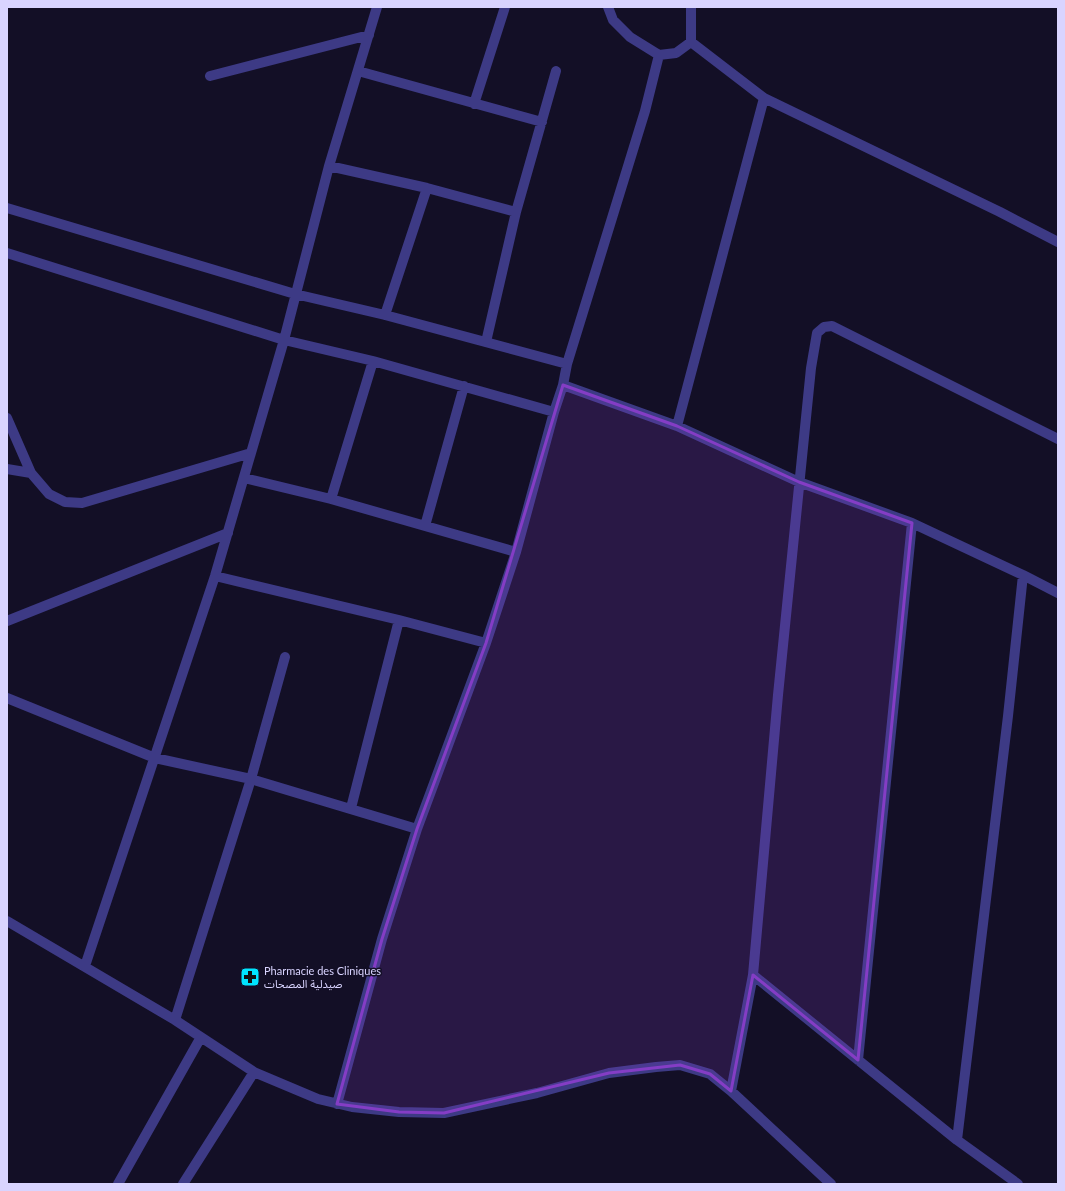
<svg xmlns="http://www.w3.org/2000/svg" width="1065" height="1191" font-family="Lato,'Noto Sans Arabic',sans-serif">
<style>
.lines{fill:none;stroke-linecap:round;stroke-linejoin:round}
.minor{stroke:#3d3a85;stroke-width:10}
.marked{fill:#843dc5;fill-opacity:0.2;stroke:#843dc5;stroke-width:3;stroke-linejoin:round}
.labels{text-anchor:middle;stroke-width:3;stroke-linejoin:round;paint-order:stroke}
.poi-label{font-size:11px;fill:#d9d4ff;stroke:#130f26;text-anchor:start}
</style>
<rect width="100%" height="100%" fill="#130f26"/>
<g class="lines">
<path class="minor" d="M 608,7 L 613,20 L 630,37 L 659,55 L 676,53 L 691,42
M 691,42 L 764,98 L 1000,212 L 1058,242
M 691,42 L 691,7
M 358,71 L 542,122
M 210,76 L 369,35
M 474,104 L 505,7
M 329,166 L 427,188 L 516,212
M 7,208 L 295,294 L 385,315 L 567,364
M 7,253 L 284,340 L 373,361 L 554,412
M 385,315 L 427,188
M 486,342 L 516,212 L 556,71
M 563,385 L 677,426 L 799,482 L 912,523 L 1023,575 L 1058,593
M 7,418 L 31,473 L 49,494 L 65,502 L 82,503 L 251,453
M 677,426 L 764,98
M 7,469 L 31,473
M 244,478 L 331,499 L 516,552
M 331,499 L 373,361
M 425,526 L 464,386
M 215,576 L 399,620 L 486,643
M 7,621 L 228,533
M 7,698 L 155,758 L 251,779 L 417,829 L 486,643 L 516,552 L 554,412 L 563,385 L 567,364 L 645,111 L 659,55
M 351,808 L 399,620
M 7,921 L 175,1020 L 254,1072 L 318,1099 L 352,1107 L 399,1112 L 444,1113 L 537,1093 L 609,1073 L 656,1067 L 680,1065 L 710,1074 L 731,1091 L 831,1184
M 85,966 L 215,576 L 284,340 L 329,166 L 377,7
M 753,975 L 957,1140 L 1018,1184
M 175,1020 L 251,779 L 285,657
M 858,1060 L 912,523
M 731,1091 L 753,975 L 778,695 L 811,368 L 817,333 L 824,327 L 832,326 L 1058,439
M 337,1104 L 382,939 L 417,829
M 957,1140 L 1008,716 L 1023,575
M 118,1184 L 201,1037
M 183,1184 L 254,1072"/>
</g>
<path class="marked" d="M 563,385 L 677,426 L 799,482 L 912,523 L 858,1060 L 753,975 L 731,1091 L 710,1074 L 680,1065 L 609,1073 L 444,1113 L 399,1112 L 337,1104 L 382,939 L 417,829 L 486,643 Z"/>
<defs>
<g id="pharmacy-square" transform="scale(1)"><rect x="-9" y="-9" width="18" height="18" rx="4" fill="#00e5ff" stroke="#130f26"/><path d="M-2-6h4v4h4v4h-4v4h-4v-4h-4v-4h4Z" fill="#111"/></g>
</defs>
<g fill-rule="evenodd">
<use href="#pharmacy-square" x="250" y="977"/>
</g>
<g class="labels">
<g class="poi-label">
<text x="264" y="975">Pharmacie des Cliniques<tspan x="264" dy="13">صيدلية المصحات</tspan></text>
</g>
</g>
<rect width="1065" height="1191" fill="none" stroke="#d9d4ff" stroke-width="16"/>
</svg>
